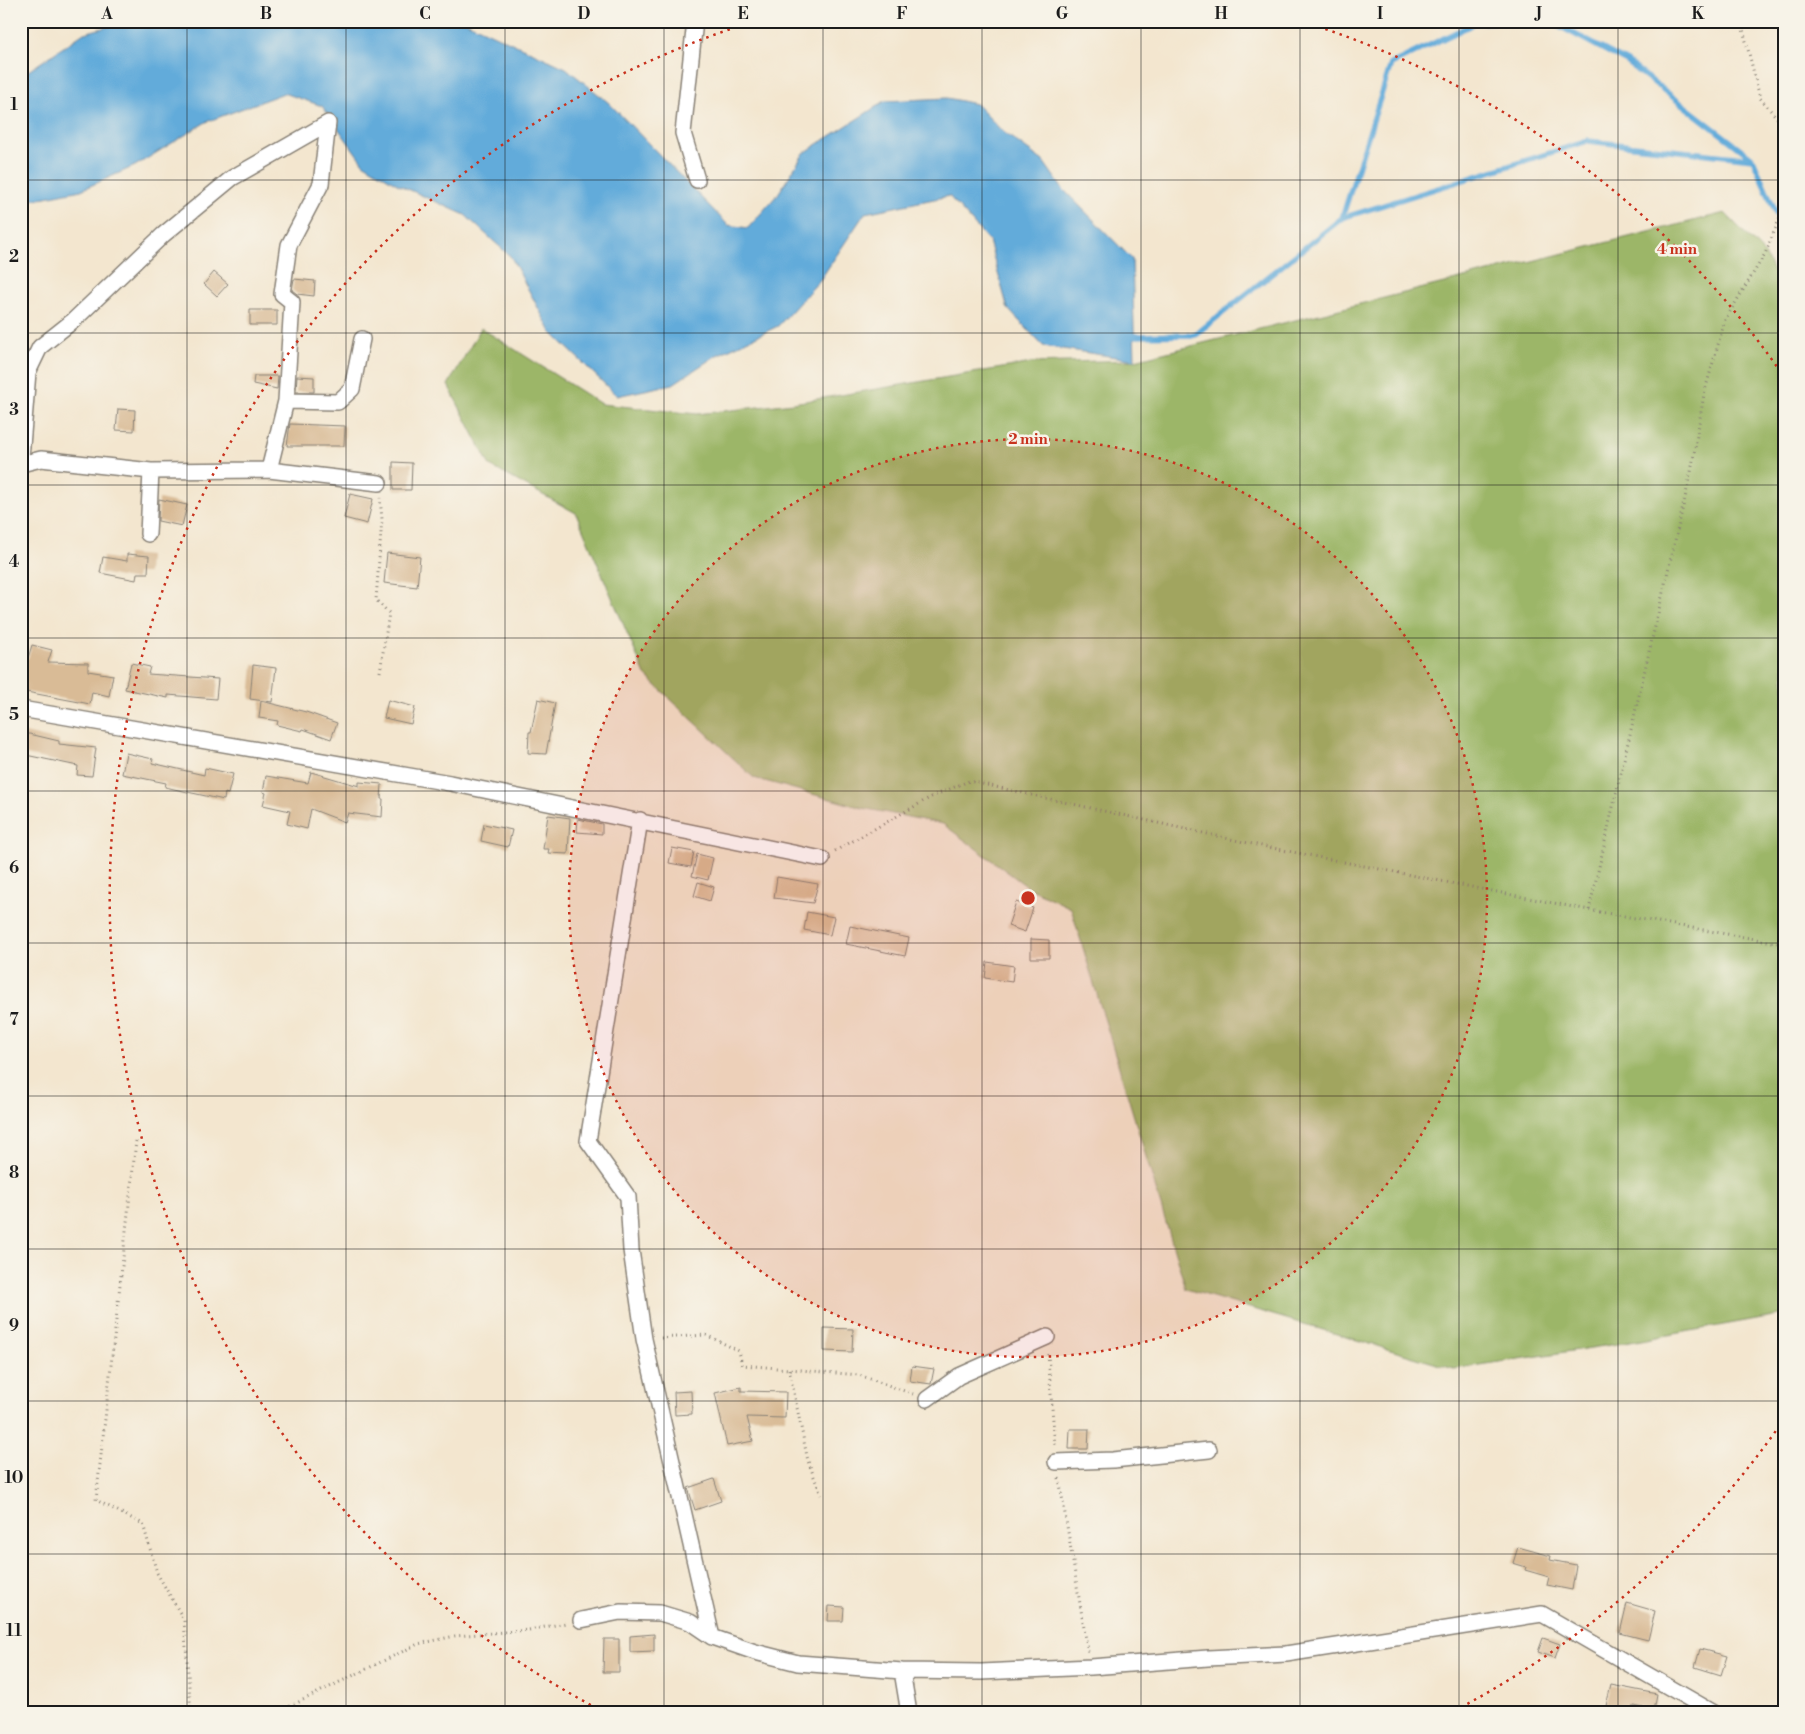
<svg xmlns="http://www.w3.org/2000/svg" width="1805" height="1734" font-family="'Libre Bodoni',serif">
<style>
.forest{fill:#9cb667;stroke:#5c6942}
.water{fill:#62abda;stroke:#3f647b}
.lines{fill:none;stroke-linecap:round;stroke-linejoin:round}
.stream{stroke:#62abda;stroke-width:5.5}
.building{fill:#d9bb96}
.minor-casing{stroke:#888176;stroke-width:18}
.path{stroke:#888176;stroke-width:3;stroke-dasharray:1 4;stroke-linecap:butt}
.minor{stroke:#fff;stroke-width:15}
.grid{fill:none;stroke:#1c1c1c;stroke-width:1;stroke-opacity:0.55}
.ring{fill:none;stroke:#c8321e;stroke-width:2.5;stroke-dasharray:2.5 5}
.centre{fill:#c8321e;stroke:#f7f3e8;stroke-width:2.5}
.ring-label{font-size:15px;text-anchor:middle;font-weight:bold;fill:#c8321e;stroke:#f7f3e8;stroke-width:5;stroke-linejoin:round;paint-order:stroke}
.neatline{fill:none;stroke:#1c1c1c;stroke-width:2}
.grid-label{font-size:16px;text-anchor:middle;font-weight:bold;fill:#1c1c1c}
</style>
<rect width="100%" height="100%" fill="#f7f3e8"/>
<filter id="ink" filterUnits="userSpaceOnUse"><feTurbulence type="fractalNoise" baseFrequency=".02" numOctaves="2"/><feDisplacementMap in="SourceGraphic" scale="10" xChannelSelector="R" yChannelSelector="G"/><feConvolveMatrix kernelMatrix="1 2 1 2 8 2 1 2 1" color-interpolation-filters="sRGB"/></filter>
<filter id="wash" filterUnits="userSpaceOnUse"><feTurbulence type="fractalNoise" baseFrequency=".0096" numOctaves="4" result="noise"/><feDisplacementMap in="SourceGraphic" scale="20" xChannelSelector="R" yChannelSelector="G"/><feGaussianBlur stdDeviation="1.12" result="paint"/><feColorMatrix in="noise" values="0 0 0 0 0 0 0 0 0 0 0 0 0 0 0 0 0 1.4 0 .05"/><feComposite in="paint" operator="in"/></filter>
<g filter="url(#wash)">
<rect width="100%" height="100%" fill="#f3e6cf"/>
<path class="forest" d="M 1725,213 L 1765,254 L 1784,295 L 1784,1314 L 1630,1342 L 1454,1369 L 1186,1289 L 1071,908 L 1029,888 L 943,824 L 863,808 L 754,778 L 645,675 L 576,513 L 490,466 L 448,385 L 481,328 L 601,404 L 697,414 L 793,403 L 1032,363 L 1135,360 Z"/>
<path class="water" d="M 129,21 L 464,21 L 566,68 L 609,103 L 728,225 L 748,228 L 778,194 L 804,153 L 885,101 L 947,98 L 976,104 L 1002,131 L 1043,161 L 1062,188 L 1132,259 L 1135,360 L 1043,346 L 1008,309 L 989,241 L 949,196 L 865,213 L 820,280 L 778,326 L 717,355 L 673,384 L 617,396 L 551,332 L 511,257 L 465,215 L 397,184 L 363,163 L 322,106 L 284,93 L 206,122 L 135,166 L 81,190 L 21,202 L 21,76 L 84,33 Z"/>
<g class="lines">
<path class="stream" d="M 1550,21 L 1627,62 L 1751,157
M 1342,218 L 1391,64 L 1475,23 L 1514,21
M 1128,336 L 1195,335 L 1342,218 L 1588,141 L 1753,159 L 1779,220 L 1784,223"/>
</g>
<g id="blocks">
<path class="building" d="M 214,272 L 228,284 L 217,296 L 204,284 Z
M 294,279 L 315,281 L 314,296 L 297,294 L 292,290 Z
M 250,310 L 277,310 L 277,325 L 250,325 Z
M 254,376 L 278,376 L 277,389 L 253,384 Z
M 297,376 L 314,377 L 314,392 L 296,392 Z
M 118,409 L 135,410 L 134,431 L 116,430 Z
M 290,424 L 345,426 L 344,446 L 287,446 Z
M 393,462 L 412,463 L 411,490 L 393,490 Z
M 350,494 L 373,499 L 367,524 L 344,518 Z
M 159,499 L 187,505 L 182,526 L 158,521 Z
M 387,553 L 420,557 L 417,587 L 384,583 Z
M 127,554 L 149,556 L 148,573 L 137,573 L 136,580 L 100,573 L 103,557 L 127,561 Z
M 32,645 L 52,650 L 48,662 L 88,663 L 88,671 L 113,675 L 109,696 L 92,692 L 90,704 L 21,691 L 21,657 L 28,658 Z
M 131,663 L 150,667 L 148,674 L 218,679 L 216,699 L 168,695 L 168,698 L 125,689 Z
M 253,665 L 276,668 L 272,702 L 250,699 Z
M 538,699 L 555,703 L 546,754 L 528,753 L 529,732 L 531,732 Z
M 388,700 L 415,707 L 411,724 L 384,718 Z
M 261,701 L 306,712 L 337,723 L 331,739 L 303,729 L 302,731 L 277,725 L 278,721 L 259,718 Z
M 21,732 L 59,741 L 59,744 L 96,748 L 92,776 L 77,775 L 78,766 L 21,754 Z
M 126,753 L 153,759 L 152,763 L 204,775 L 205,768 L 233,774 L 228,794 L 225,793 L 224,800 L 165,787 L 166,783 L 122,774 Z
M 311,772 L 359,786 L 359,782 L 382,784 L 381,799 L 383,799 L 382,817 L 348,813 L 345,822 L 311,809 L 307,829 L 287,824 L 290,811 L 263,805 L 266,793 L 263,792 L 266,776 L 308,783 Z
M 548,815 L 570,818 L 568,854 L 548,853 L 549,849 L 543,849 Z
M 578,819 L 602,824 L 602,834 L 577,832 Z
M 484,824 L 512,830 L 508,847 L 481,841 Z
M 672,848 L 694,852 L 691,867 L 669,863 Z
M 697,854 L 713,858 L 708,880 L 692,876 Z
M 777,877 L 818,884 L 813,903 L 774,898 Z
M 698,882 L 714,887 L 710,901 L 694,896 Z
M 1016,902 L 1033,908 L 1025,932 L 1008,926 Z
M 807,912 L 834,917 L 830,935 L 804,930 Z
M 850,926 L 909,938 L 905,956 L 846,944 Z
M 1031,939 L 1049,940 L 1049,958 L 1031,958 Z
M 987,962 L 1014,966 L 1012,982 L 985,978 Z
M 824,1328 L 853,1329 L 852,1352 L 824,1351 Z
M 912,1366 L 934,1369 L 931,1384 L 910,1381 Z
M 741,1387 L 741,1391 L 786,1392 L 785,1418 L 747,1417 L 753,1441 L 727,1446 L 715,1393 Z
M 691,1391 L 692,1414 L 675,1415 L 674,1392 Z
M 1070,1429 L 1089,1429 L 1088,1449 L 1069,1449 Z
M 714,1479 L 721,1501 L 695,1510 L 688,1488 Z
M 1518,1547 L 1551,1556 L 1550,1560 L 1576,1565 L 1572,1590 L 1547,1585 L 1549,1577 L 1525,1570 L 1526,1567 L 1513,1563 Z
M 1627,1603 L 1655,1611 L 1648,1640 L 1620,1633 Z
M 829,1606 L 844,1607 L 843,1621 L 828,1621 Z
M 654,1634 L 654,1651 L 630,1652 L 630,1636 Z
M 1543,1638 L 1560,1644 L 1555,1658 L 1538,1652 Z
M 604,1639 L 619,1639 L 619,1672 L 603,1672 Z
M 1700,1649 L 1727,1656 L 1721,1675 L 1695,1667 Z
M 1611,1685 L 1657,1694 L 1654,1710 L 1634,1706 L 1633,1712 L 1606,1706 Z"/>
</g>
</g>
<g filter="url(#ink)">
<use href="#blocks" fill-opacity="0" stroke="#888176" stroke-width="1"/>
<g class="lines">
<g class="minor-casing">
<path id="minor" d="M 695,21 L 683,133 L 697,180
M 286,401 L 338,402 L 352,389 L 362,339
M 21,458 L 28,372 L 40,347 L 74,320 L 163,235 L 232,178 L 328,123 L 321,184 L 289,245 L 282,294 L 292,302 L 286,401 L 269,470
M 21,464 L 41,459 L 151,471 L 269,470 L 379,483
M 148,534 L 151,471
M 21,709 L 450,783 L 822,859
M 640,820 L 588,1141 L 628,1197 L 631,1250 L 644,1339 L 712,1637
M 927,1399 L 959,1376 L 1047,1337
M 1056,1462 L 1113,1460 L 1209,1450
M 581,1620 L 620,1612 L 660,1613 L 690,1622 L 712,1637 L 755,1652 L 798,1663 L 902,1671 L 981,1672 L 1091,1667 L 1208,1658 L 1286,1654 L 1542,1614 L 1714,1713
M 902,1671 L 909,1713"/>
</g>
<path class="path" d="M 1741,21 L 1760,98 L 1784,126
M 380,672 L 389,613 L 376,600 L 382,519 L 380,498
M 835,851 L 933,796 L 969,781 L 1257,845 L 1589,910 L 1784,944
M 1589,910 L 1691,472 L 1704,394 L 1725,320 L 1765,254 L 1779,220 L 1784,199
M 136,1141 L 96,1500 L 143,1524 L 157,1573 L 184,1620 L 191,1713
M 661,1338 L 706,1335 L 739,1351 L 742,1365 L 859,1375 L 913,1394
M 1048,1354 L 1055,1447
M 789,1369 L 808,1461 L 821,1495
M 1059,1478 L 1088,1652
M 276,1713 L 418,1644 L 455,1636 L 529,1630 L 566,1623"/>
<use href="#minor" class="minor"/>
</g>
</g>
<path class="grid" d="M 187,21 L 187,1713M 346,21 L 346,1713M 505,21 L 505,1713M 664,21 L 664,1713M 823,21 L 823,1713M 982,21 L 982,1713M 1141,21 L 1141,1713M 1300,21 L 1300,1713M 1459,21 L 1459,1713M 1618,21 L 1618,1713M 21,180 L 1784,180M 21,333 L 1784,333M 21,485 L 1784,485M 21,638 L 1784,638M 21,791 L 1784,791M 21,943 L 1784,943M 21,1096 L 1784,1096M 21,1249 L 1784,1249M 21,1401 L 1784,1401M 21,1554 L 1784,1554"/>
<circle cx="1028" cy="898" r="459" fill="#c8321e" fill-opacity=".12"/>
<g class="ring">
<circle cx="1028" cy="898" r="459"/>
<path d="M1780 1425A918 918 0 0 1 1452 1712M604 1712A918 918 0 0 1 752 22M1304 22A918 918 0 0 1 1780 371"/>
</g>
<circle cx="1028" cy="898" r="8" class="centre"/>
<g class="ring-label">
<text x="1677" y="254">4 min</text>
<text x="1028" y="444">2 min</text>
</g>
<rect width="1805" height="1734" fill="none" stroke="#f7f3e8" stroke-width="55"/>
<rect x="28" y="28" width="1750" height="1678" class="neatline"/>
<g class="grid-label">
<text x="107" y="19">A</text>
<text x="266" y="19">B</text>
<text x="425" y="19">C</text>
<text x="584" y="19">D</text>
<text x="743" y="19">E</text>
<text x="902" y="19">F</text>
<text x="1062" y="19">G</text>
<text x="1221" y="19">H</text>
<text x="1380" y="19">I</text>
<text x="1539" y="19">J</text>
<text x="1698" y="19">K</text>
<text x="14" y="110">1</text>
<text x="14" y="262">2</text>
<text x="14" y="415">3</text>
<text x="14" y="567">4</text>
<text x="14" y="720">5</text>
<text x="14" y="873">6</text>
<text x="14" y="1025">7</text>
<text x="14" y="1178">8</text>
<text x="14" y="1331">9</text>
<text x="14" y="1483">10</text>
<text x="14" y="1636">11</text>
</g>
</svg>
